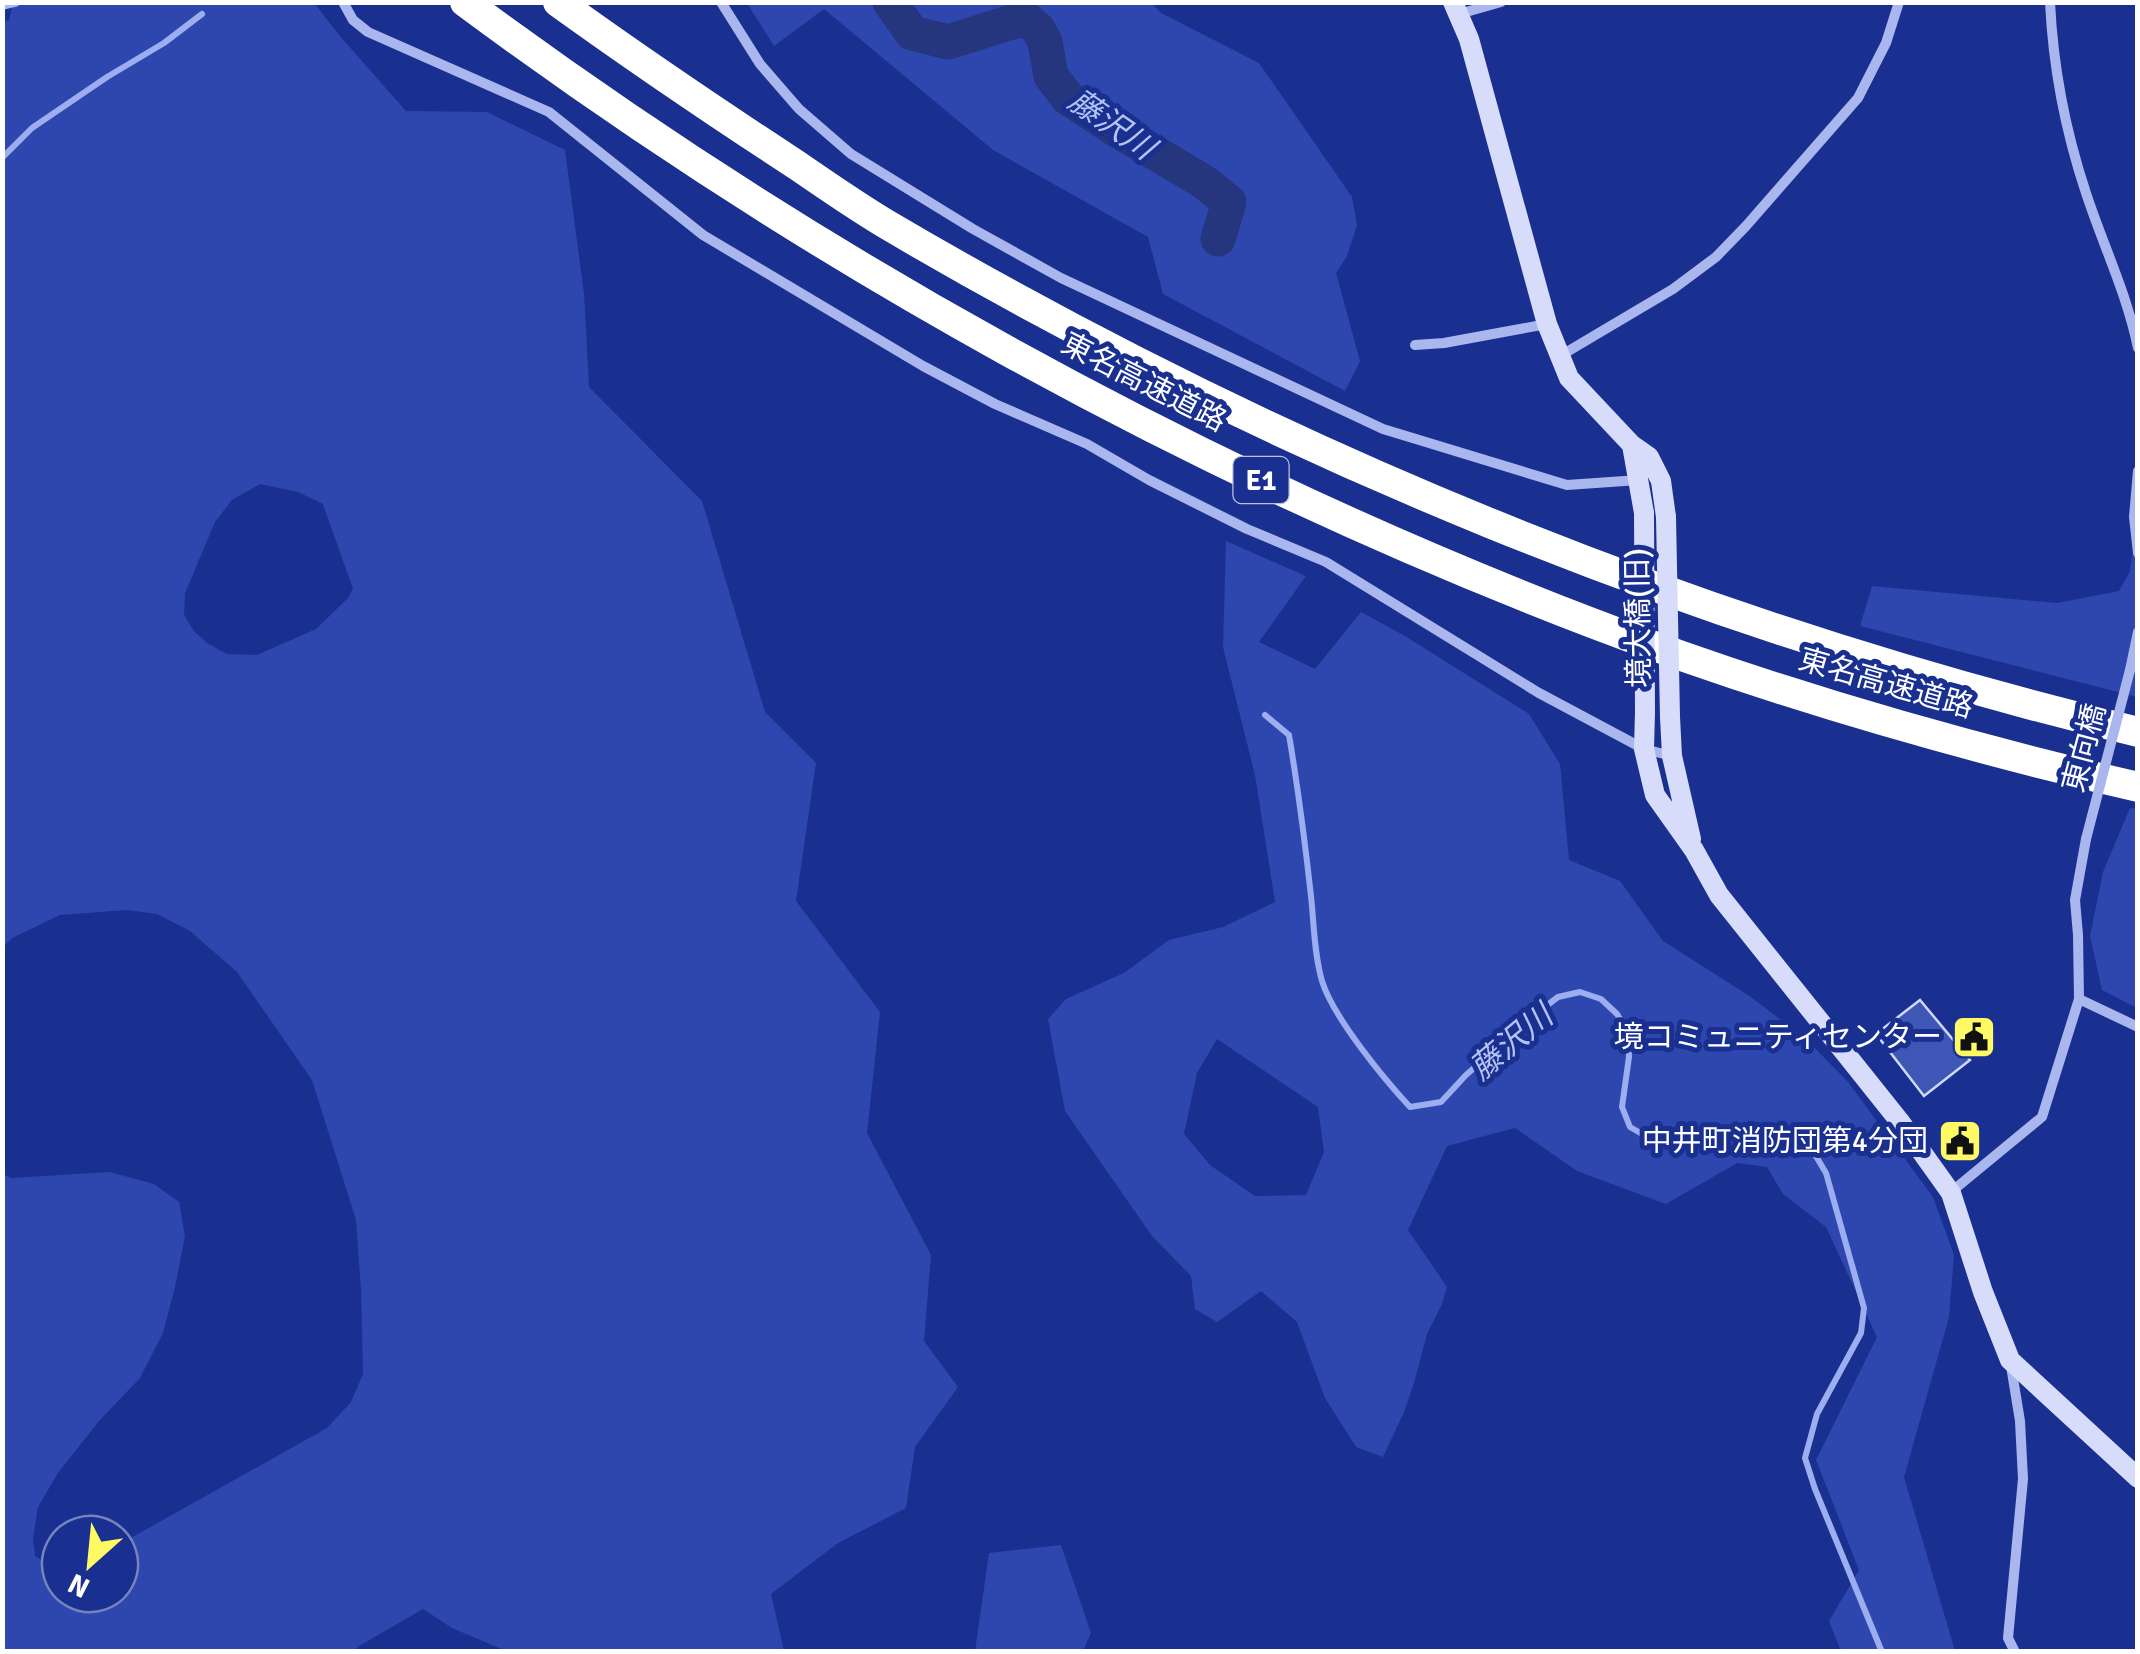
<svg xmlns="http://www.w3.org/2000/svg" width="2140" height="1654" font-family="Signika,'Noto Sans JP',sans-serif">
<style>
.green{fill:#2d47ae;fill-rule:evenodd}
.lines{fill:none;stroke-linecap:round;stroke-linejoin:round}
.stream{stroke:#9caef0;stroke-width:6}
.river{stroke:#25357e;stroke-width:35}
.building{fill:#3e56b6;stroke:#cfd8fa;stroke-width:2.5}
.street{stroke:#a9b7ee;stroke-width:10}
.secondary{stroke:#d6dcfa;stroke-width:20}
.highway{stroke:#fff;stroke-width:30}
.street-bridge{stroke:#a9b7ee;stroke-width:10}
.secondary-bridge{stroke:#d6dcfa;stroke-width:20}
.labels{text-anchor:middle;stroke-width:10;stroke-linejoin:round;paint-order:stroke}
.shield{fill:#1a3090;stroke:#bac1de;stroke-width:2.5}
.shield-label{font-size:28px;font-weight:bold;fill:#fff}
.street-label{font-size:30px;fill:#fff;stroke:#1a3090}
.poi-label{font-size:30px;fill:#fff;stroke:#1a3090;text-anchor:end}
.water-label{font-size:32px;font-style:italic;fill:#b5c2f5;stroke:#1a3090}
</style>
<rect width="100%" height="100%" fill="#1a3090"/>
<path class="green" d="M 13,3 L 314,3 L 339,35 L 406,111 L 487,112 L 565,150 L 584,294 L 589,387 L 702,501 L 765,712 L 816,763 L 796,901 L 880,1012 L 867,1133 L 931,1255 L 924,1341 L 958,1387 L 915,1447 L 906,1508 L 838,1543 L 771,1594 L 784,1651 L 506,1651 L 452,1628 L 423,1609 L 359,1646 L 355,1651 L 3,1651 L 3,1174 L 11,1178 L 110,1172 L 154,1184 L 179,1202 L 185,1236 L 175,1287 L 163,1333 L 140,1378 L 99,1421 L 58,1473 L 38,1507 L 33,1538 L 35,1556 L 50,1566 L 60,1568 L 60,1594 L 120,1594 L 120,1544 L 327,1428 L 351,1402 L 363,1374 L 361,1289 L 356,1220 L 312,1080 L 237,972 L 190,931 L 157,914 L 127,910 L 60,915 L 12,938 L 3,947 L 2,20 L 9,21 ZM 260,484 L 298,492 L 323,504 L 353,589 L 348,598 L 316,629 L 257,655 L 227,654 L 207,643 L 194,631 L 184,615 L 185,593 L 215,522 L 232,500 Z
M 747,3 L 1152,3 L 1161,13 L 1259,63 L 1352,197 L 1357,225 L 1347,256 L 1336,273 L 1360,361 L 1345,391 L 1163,294 L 1148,237 L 993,150 L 824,9 L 774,46 Z
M 2137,522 L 2137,697 L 1860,626 L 1872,586 L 2057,603 L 2119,591 L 2130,571 Z
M 1226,541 L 1306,576 L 1259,642 L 1315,669 L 1361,612 L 1405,636 L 1529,714 L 1560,764 L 1569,860 L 1620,881 L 1663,941 L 1751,997 L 1808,1041 L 1848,1082 L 1933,1197 L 1954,1255 L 1949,1317 L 1904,1477 L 1955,1651 L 1841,1651 L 1829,1621 L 1859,1570 L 1816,1460 L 1877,1337 L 1826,1227 L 1783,1194 L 1767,1167 L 1737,1163 L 1666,1204 L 1577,1171 L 1515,1128 L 1447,1146 L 1408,1230 L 1447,1287 L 1442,1304 L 1427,1334 L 1414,1383 L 1404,1412 L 1383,1457 L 1356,1447 L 1325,1398 L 1297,1322 L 1261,1291 L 1217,1322 L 1195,1309 L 1191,1276 L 1152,1236 L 1065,1111 L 1048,1019 L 1066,999 L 1124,973 L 1169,940 L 1223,927 L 1275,902 L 1255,775 L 1223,647 ZM 1217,1039 L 1318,1107 L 1324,1152 L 1306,1195 L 1255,1196 L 1210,1165 L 1184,1134 L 1197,1073 Z
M 2130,808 L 2138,809 L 2137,1008 L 2102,990 L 2090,936 L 2103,872 Z
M 1061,1545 L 1091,1633 L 1083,1651 L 975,1651 L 989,1553 Z"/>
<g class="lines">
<path class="stream" d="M 2,158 L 32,128 L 107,77 L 164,43 L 202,14
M 1265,715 L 1289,735 C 1298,788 1305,842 1311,896 C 1314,924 1314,953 1322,981 C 1333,1017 1384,1079 1410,1107 L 1441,1102 L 1466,1075 L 1541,1010 L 1558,997 L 1580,992 L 1601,999 L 1617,1014 L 1628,1032 L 1629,1057 L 1622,1107 L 1630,1127 L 1649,1138 L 1784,1132 L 1807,1141 L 1826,1173 L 1864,1308 L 1861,1333 L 1817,1414 L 1805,1458 L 1815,1489 L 1882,1652"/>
<path class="river" d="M 890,2 L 912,33 L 948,42 L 1025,18 L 1038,29 L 1045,42 L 1051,76 L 1068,98 L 1112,127 L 1204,182 L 1229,202 L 1218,239"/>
</g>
<path class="building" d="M 1920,1000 L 1970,1060 L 1924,1096 L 1876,1034 Z
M 1963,1128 L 1973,1141 L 1957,1153 L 1947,1140 Z"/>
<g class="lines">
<path class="street" d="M 343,2 L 353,20 L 368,32 L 549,112 L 703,235 L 923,366 L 995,404 L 1087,444 L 1149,480 L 1247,529 L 1326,562 L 1539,693 L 1644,749 L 1672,756
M 721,2 L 760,64 L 799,109 L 851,154 L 973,229 L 1061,278 L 1383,429 L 1567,485 L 1639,480
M 2050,2 C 2053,66 2066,133 2086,193 C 2103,245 2127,294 2138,348
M 2,5 L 15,2
M 1459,14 L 1501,2
M 1415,345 L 1444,343 L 1547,324
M 1560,356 L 1673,289 L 1716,257 L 1746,226 L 1858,98 L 1886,43 L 1899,2
M 2138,471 L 2134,517 L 2138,553
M 2130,670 L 2138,632
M 2079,999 L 2138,1027
M 1951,1192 L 2042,1117 L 2079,999 L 2078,935 L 2075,900 L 2086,839
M 2011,1366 L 2020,1421 L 2023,1479 L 2008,1638 L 2015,1652"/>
<path class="secondary" d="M 1453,2 L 1469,39 L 1547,324 L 1569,378 L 1632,445 L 1649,457 L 1661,481 L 1666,517
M 1632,445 L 1644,513
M 1645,712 L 1644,749 L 1655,795 L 1694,850 L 1719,895 L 1901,1123 L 1951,1193 L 1983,1292 L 2010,1360 L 2138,1478
M 1670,717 L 1672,756 L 1691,839"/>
<path class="highway" d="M 465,2 C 810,258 1190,469 1592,623 C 1769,691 1953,744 2138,787
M 558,2 C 637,59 717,113 798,166 C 827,186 856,206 886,224 C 1276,454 1698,626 2138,732"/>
<path class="street-bridge" d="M 2086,839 L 2130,670"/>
<path class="secondary-bridge" d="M 1644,513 L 1645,712
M 1666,517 L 1670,717"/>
</g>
<defs>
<g id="civic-square" transform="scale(2.25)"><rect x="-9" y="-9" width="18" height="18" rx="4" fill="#fff966" stroke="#1a3090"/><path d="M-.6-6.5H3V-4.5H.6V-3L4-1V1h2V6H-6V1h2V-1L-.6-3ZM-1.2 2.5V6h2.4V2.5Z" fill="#111"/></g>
</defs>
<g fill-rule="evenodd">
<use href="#civic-square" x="1974" y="1037"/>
<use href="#civic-square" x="1960" y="1141"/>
</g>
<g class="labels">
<rect class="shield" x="1233.5" y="457" width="55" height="46" rx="8"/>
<g class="shield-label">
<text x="1261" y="490">E1</text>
</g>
<g class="street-label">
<text transform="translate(1144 382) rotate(27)" y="10">東名高速道路</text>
<text transform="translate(1638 618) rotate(-91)" y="10">境大橋(旧)</text>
<text transform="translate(1886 683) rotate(16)" y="10">東名高速道路</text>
<text transform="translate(2084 748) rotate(-75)" y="10">東向橋</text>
</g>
<g class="poi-label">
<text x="1942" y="1047">境コミュニティセンター</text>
<text x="1928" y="1151">中井町消防団第4分団</text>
</g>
<g class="water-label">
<text transform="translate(1112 124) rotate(35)" y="11">藤沢川</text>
<text transform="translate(1511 1042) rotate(-40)" y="11">藤沢川</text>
</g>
</g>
<rect width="2140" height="1654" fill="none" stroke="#ffffff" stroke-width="10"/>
<g transform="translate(90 1564) rotate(207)"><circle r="48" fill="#1a3090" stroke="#7683bc" stroke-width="2.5"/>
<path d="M0-8L18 38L0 25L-18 38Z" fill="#fff966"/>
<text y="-15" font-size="28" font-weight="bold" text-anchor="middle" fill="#ffffff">N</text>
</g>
</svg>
